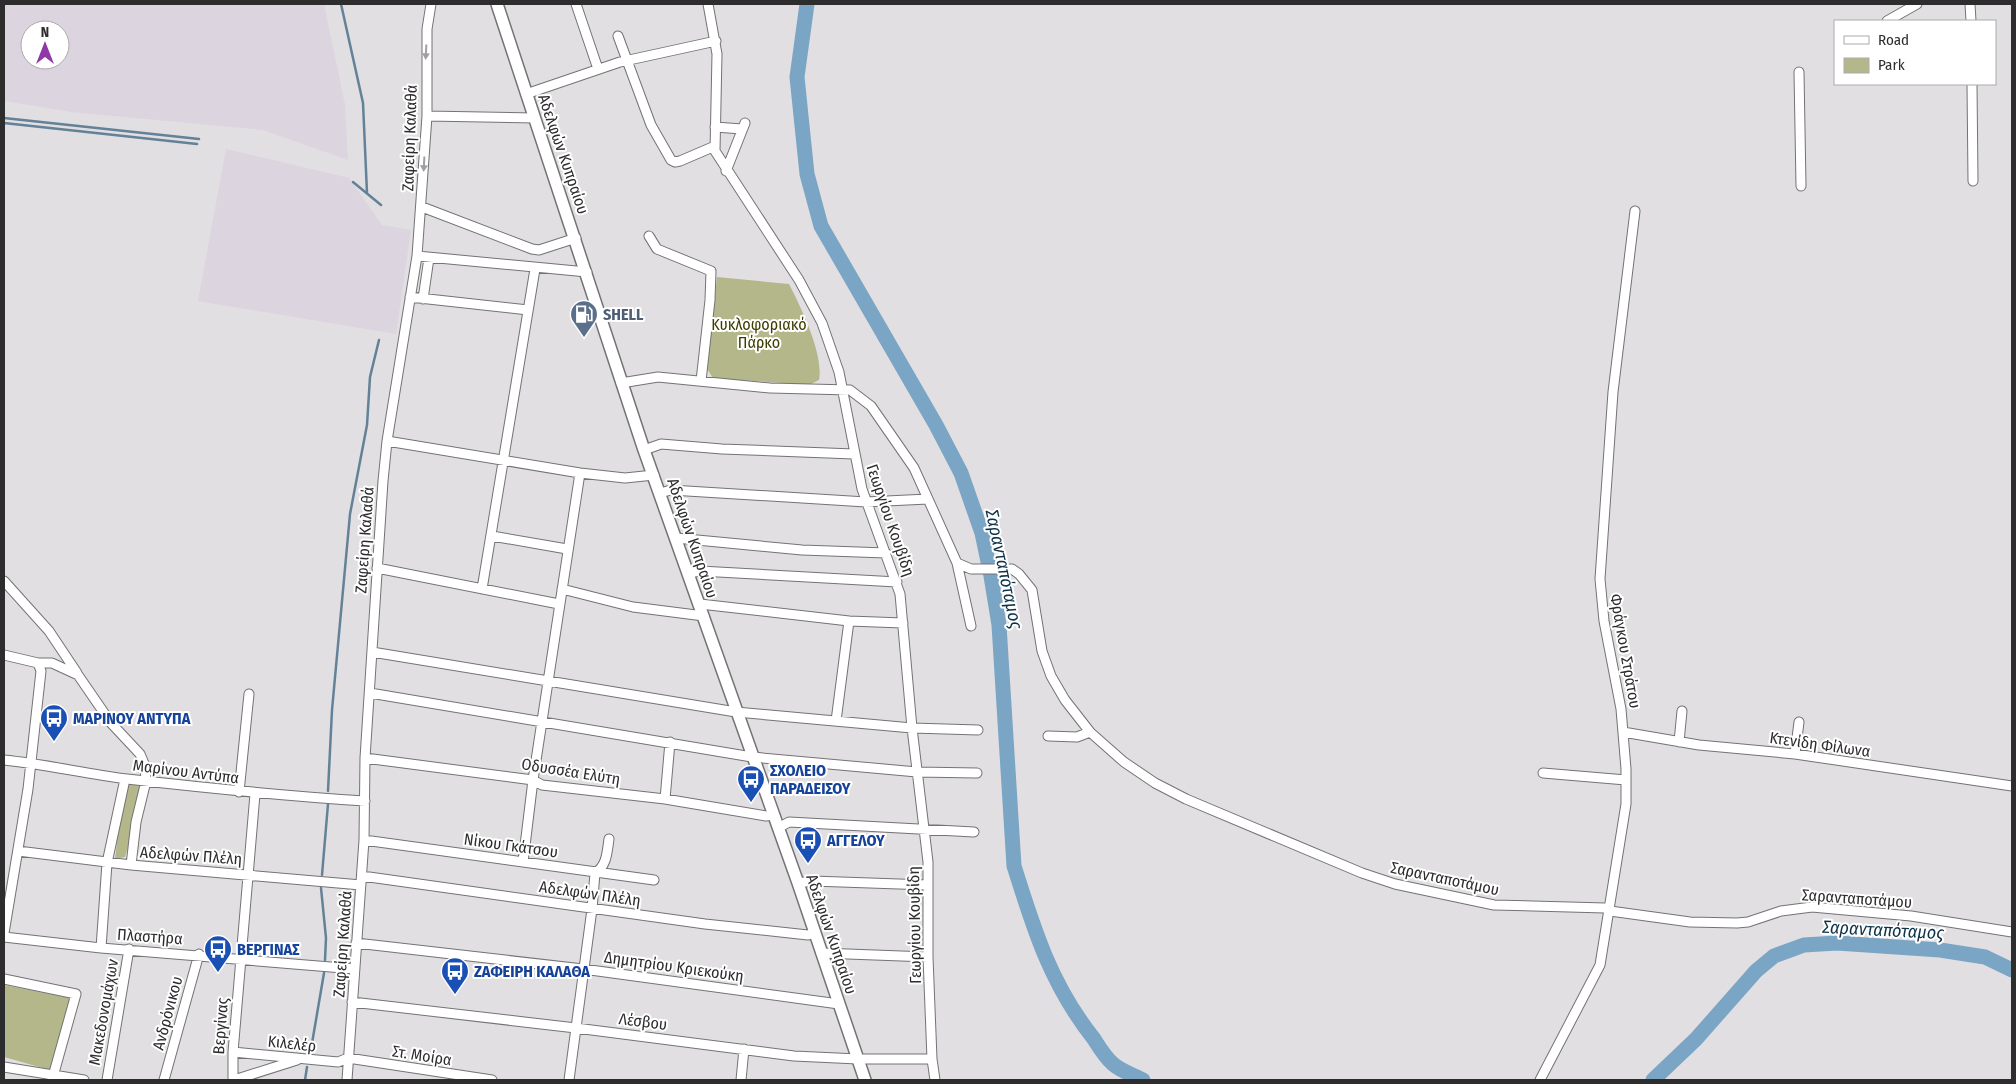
<svg xmlns="http://www.w3.org/2000/svg" width="2016" height="1084" font-family="'Fira Sans Condensed',sans-serif">
<style>
.built{fill:#dcd4de;fill-rule:evenodd}
.green{fill:#b4b789}
.lines{fill:none;stroke-linecap:round;stroke-linejoin:round}
.stream{stroke:#638197;stroke-width:2.5}
.river{stroke:#7aa5c4;stroke-width:15}
.minor-casing{stroke:#747275;stroke-width:11}
.major-casing{stroke:#747275;stroke-width:14}
.minor{stroke:#fff;stroke-width:9}
.major{stroke:#fff;stroke-width:11}
.oneway{fill:#a1a0a1}
.labels{text-anchor:middle;stroke-width:4;stroke-linejoin:round;paint-order:stroke}
.street-label{font-size:16px;fill:#2e2d2e;stroke:#fff}
.service-label{font-size:16px;font-weight:bold;fill:#4e5e75;stroke:#fff;text-anchor:start}
.park-label{font-size:16px;fill:#3c3e01;stroke:#fff}
.transit-label{font-size:16px;font-weight:bold;fill:#164399;stroke:#fff;text-anchor:start}
.water-label{font-size:18px;font-style:italic;fill:#0e3248;stroke:#fff}
</style>
<rect width="100%" height="100%" fill="#e1dfe2"/>
<path class="built" d="M 4,4 L 324,4 L 345,105 L 348,160 L 263,130 L 71,112 L 4,101 ZM 30,30 L 60,30 L 60,60 L 30,60 Z
M 226,149 L 349,178 L 382,225 L 411,230 L 396,334 L 198,301 Z"/>
<path class="green" d="M 717,277 L 789,284 C 801,307 824,355 819,380 L 809,385 L 713,378 L 707,369 Z
M 124,784 L 145,786 L 125,857 L 115,859 Z
M 4,985 L 70,998 L 64,1033 L 50,1070 L 4,1057 Z"/>
<g class="lines">
<path class="stream" d="M 341,4 L 363,103 L 367,193
M 4,118 L 199,139
M 4,123 L 197,144
M 353,182 L 381,205
M 328,791 L 332,710 L 350,514 L 367,425 L 370,377 L 379,340
M 322,875 L 328,804
M 321,888 L 326,938 L 325,960
M 310,1055 L 324,973
M 305,1080 L 307,1067"/>
<path class="river" d="M 807,4 L 797,77 L 807,174 L 821,226 L 936,425 L 961,473 L 982,533 L 991,576 L 999,625 L 1014,866 C 1034,930 1051,985 1094,1039 C 1099,1047 1105,1057 1113,1064 C 1121,1071 1133,1075 1143,1080
M 1653,1080 L 1696,1039 L 1756,971 L 1774,956 L 1804,945 L 1837,943 L 1940,950 L 1985,957 L 2012,970"/>
<g class="minor-casing">
<path id="minor" d="M 576,4 L 598,69
M 708,4 L 717,54 L 715,151 L 799,280 L 822,323 L 839,372 L 862,489 L 900,594 L 912,728 L 928,862 L 928,957 L 932,1059 L 935,1080
M 1970,4 L 1971,21
M 1887,21 L 1917,4
M 618,36 L 651,125 L 671,160 L 675,162 L 680,161 L 715,146
M 1799,72 L 1801,186
M 1972,84 L 1973,181
M 526,94 L 620,62 L 716,41
M 427,116 L 535,118
M 715,127 L 742,129
M 726,171 L 745,123
M 422,207 L 532,249 L 539,250 L 576,238
M 649,236 L 657,249 L 711,271 L 710,300 L 701,381
M 417,256 L 587,272
M 410,297 L 528,310
M 423,299 L 429,258
M 621,383 L 658,377 L 770,388 L 850,390 L 871,406 L 914,468 L 957,563 L 971,569 L 1012,569 L 1019,574 L 1032,590 L 1042,651 L 1051,676 L 1065,700 L 1090,732 L 1124,762 L 1155,783 L 1186,799 L 1362,873 L 1395,884 L 1494,905 L 1605,908 L 1610,911 L 1690,922 L 1737,923 L 1748,922 L 1781,911 L 1812,907 L 1911,916 L 2012,932
M 387,441 L 580,473 L 625,478 L 654,475
M 644,450 L 661,444 L 722,449 L 854,454
M 660,493 L 671,490 L 866,502 L 928,499
M 492,536 L 567,549
M 676,538 L 802,550 L 886,553
M 957,563 L 971,626
M 377,568 L 559,604
M 689,573 L 700,571 L 897,582
M 4,581 L 49,631 L 77,673
M 482,589 L 535,269
M 562,589 L 633,607 L 704,616
M 700,604 L 849,621 L 903,623
M 372,652 L 736,712 L 912,728 L 978,730
M 4,655 L 38,663 L 41,671 L 28,789 L 4,933
M 38,663 L 52,663 L 78,675 L 111,723 L 140,754 L 145,766 L 146,781 L 136,822 L 131,865
M 370,693 L 752,757 L 917,772 L 977,773
M 836,721 L 849,621
M 1623,732 L 1699,745 L 1795,754 L 2012,786
M 1048,736 L 1077,737 L 1090,732
M 1679,742 L 1682,711
M 1795,754 L 1799,722
M 365,758 L 533,780 L 542,785 L 665,799 L 766,816 L 773,815
M 4,760 C 45,764 86,774 127,779 C 207,788 285,796 365,801
M 1543,773 L 1626,780
M 239,792 L 249,694
M 665,799 L 670,742
M 778,828 L 789,822 L 974,832
M 364,840 L 654,880
M 18,851 L 131,865 L 361,885
M 523,862 L 533,780 L 580,473
M 362,876 L 705,924 L 808,935 L 814,933
M 798,883 L 812,881 L 928,885
M 4,937 L 101,948 L 355,969
M 356,943 L 583,969 L 839,1004
M 101,948 L 107,863 L 125,779
M 821,953 L 928,957
M 4,979 L 76,994 L 52,1080
M 352,1002 L 576,1028 L 794,1056 L 858,1059 L 932,1059
M 233,1052 L 338,1062 L 348,1058 L 492,1080
M 4,1067 L 84,1080
M 107,1080 L 129,949
M 164,1080 L 199,954
M 233,1080 L 233,1052 L 255,794
M 234,1080 L 297,1060
M 347,1080 L 364,840 L 365,758 L 383,481 L 387,441 L 417,256 L 427,116 L 427,29 L 431,4
M 569,1080 L 592,909 L 595,873 C 607,866 607,852 609,839
M 741,1080 L 744,1049
M 1540,1080 L 1600,965 L 1626,804 L 1626,769 L 1621,709 L 1604,621 L 1600,579 L 1613,392 L 1635,211"/>
</g>
<g class="major-casing">
<path id="major" d="M 497,4 L 644,450 L 798,883 L 865,1080"/>
</g>
<use href="#minor" class="minor"/>
<use href="#major" class="major"/>
</g>
<defs><path id="oneway-solid" d="M-6-.8H1V-3.2L6.5 0L1 3.2V.8H-6Z" transform="scale(1.25)"/></defs>
<g class="oneway">
<use href="#oneway-solid" transform="translate(426 52) rotate(93)"/>
<use href="#oneway-solid" transform="translate(424 164) rotate(93)"/>
</g>
<defs>
<g id="fuel-pin" transform="scale(1.4375)"><path d="M0 17L-7.5 6A9.5 9.5 0 1 1 7.5 6Z" fill="#5c6f8a" stroke="#fff"/><path d="M-5.5-6h7V0h2V4h1.3V-2.5L3-4.5l.8-.8L6-3V5H2.5V1h-1V6h-7ZM-4.2-4.7v3.2H.2V-4.7Z" fill="#fff"/></g>
<g id="bus-pin" transform="scale(1.4375)"><path d="M0 17L-7.5 6A9.5 9.5 0 1 1 7.5 6Z" fill="#1a4fb4" stroke="#fff"/><path d="M-5-6H5V4H4V6H2V4H-2V6H-4V4H-5ZM-3.5-4V0h7V-4ZM-3.5 1.2v1.5H-2V1.2ZM2 1.2v1.5H3.5V1.2Z" fill="#fff"/></g>
</defs>
<g fill-rule="evenodd">
<use href="#fuel-pin" x="584" y="314"/>
<use href="#bus-pin" x="54" y="718"/>
<use href="#bus-pin" x="751" y="779"/>
<use href="#bus-pin" x="808" y="840"/>
<use href="#bus-pin" x="218" y="949"/>
<use href="#bus-pin" x="455" y="971"/>
</g>
<g class="labels">
<g class="street-label">
<text transform="translate(409 138) rotate(-88)" y="6">Ζαφείρη Καλαθά</text>
<text transform="translate(564 154) rotate(71)" y="6">Αδελφών Κυπραίου</text>
<text transform="translate(891 520) rotate(71)" y="6">Γεωργίου Κουβίδη</text>
<text transform="translate(693 538) rotate(71)" y="6">Αδελφών Κυπραίου</text>
<text transform="translate(364 540) rotate(-86)" y="6">Ζαφείρη Καλαθά</text>
<text transform="translate(1626 651) rotate(80)" y="6">Φράγκου Στράτου</text>
<text transform="translate(1820 744) rotate(8)" y="6">Κτενίδη Φίλωνα</text>
<text transform="translate(186 771) rotate(7)" y="6">Μαρίνου Αντύπα</text>
<text transform="translate(571 771) rotate(9)" y="6">Οδυσσέα Ελύτη</text>
<text transform="translate(511 845) rotate(8)" y="6">Νίκου Γκάτσου</text>
<text transform="translate(191 855) rotate(4)" y="6">Αδελφών Πλέλη</text>
<text transform="translate(1445 878) rotate(12)" y="6">Σαρανταποτάμου</text>
<text transform="translate(590 893) rotate(8)" y="6">Αδελφών Πλέλη</text>
<text transform="translate(1857 898) rotate(4)" y="6">Σαρανταποτάμου</text>
<text transform="translate(914 925) rotate(-91)" y="6">Γεωργίου Κουβίδη</text>
<text transform="translate(832 934) rotate(71)" y="6">Αδελφών Κυπραίου</text>
<text transform="translate(150 936) rotate(4)" y="6">Πλαστήρα</text>
<text transform="translate(342 944) rotate(-86)" y="6">Ζαφείρη Καλαθά</text>
<text transform="translate(674 966) rotate(8)" y="6">Δημητρίου Κριεκούκη</text>
<text transform="translate(103 1012) rotate(-80)" y="6">Μακεδονομάχων</text>
<text transform="translate(167 1013) rotate(-75)" y="6">Ανδρόνικου</text>
<text transform="translate(643 1021) rotate(7)" y="6">Λέσβου</text>
<text transform="translate(220 1026) rotate(-86)" y="6">Βεργίνας</text>
<text transform="translate(292 1043) rotate(6)" y="6">Κιλελέρ</text>
<text transform="translate(422 1055) rotate(9)" y="6">Στ. Μοίρα</text>
</g>
<g class="service-label">
<text x="603" y="320">SHELL</text>
</g>
<g class="park-label">
<text x="759" y="330">Κυκλοφοριακό<tspan x="759" dy="18">Πάρκο</tspan></text>
</g>
<g class="transit-label">
<text x="73" y="724">ΜΑΡΙΝΟΥ ΑΝΤΥΠΑ</text>
<text x="770" y="776">ΣΧΟΛΕΙΟ<tspan x="770" dy="18">ΠΑΡΑΔΕΙΣΟΥ</tspan></text>
<text x="827" y="846">ΑΓΓΕΛΟΥ</text>
<text x="237" y="955">ΒΕΡΓΙΝΑΣ</text>
<text x="474" y="977">ΖΑΦΕΙΡΗ ΚΑΛΑΘΑ</text>
</g>
<g class="water-label">
<text transform="translate(1004 569) rotate(78)" y="6">Σαρανταπόταμος</text>
<text transform="translate(1883 930) rotate(3)" y="6">Σαρανταπόταμος</text>
</g>
</g>
<rect width="2016" height="1084" fill="none" stroke="#2e2d2e" stroke-width="10"/>
<rect x="1834" y="20" width="162" height="65" fill="#ffffff" stroke="#ababab"/>
<rect x="1844" y="36" width="25" height="8" fill="#ffffff" stroke="#ababab"/>
<text x="1878" y="45" font-size="15" fill="#2e2d2e">Road</text>
<rect x="1844" y="58" width="25" height="15" fill="#b4b789" stroke="#ababab"/>
<text x="1878" y="70" font-size="15" fill="#2e2d2e">Park</text>
<g transform="translate(45 45)"><circle r="24" fill="#ffffff" stroke="#ababab"/>
<path d="M0-4L9 19L0 12L-9 19Z" fill="#9039a6"/>
<text y="-8" font-size="14" font-weight="bold" text-anchor="middle" fill="#2e2d2e">N</text>
</g>
</svg>
